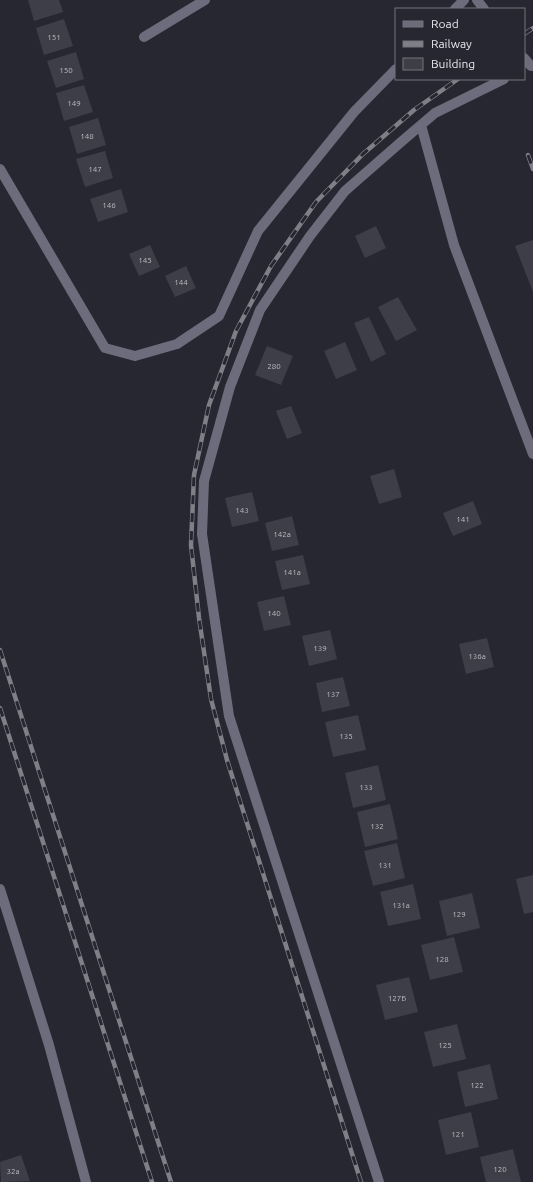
<svg xmlns="http://www.w3.org/2000/svg" width="533" height="1182" font-family="Ubuntu,sans-serif">
<style>
.building{fill:#3e3e48}
.lines{fill:none;stroke-linecap:round;stroke-linejoin:round}
.minor{stroke:#6d6c7d;stroke-width:10}
.rail-casing{stroke:#7f7f88;stroke-width:4.5}
.rail{stroke:#272731;stroke-width:3;stroke-dasharray:9;stroke-linecap:butt}
.labels{text-anchor:middle;stroke-width:3.5;stroke-linejoin:round;paint-order:stroke}
.number-label{font-size:8px;fill:#bdbdc4}
</style>
<rect width="100%" height="100%" fill="#272731"/>
<path class="building" d="M 28,0 L 59,0 L 63,12 L 34,21 Z
M 64,19 L 73,46 L 44,55 L 36,28 Z
M 76,52 L 84,79 L 56,88 L 47,61 Z
M 84,85 L 93,112 L 64,121 L 56,93 Z
M 98,118 L 106,145 L 77,154 L 69,127 Z
M 105,151 L 113,178 L 85,187 L 76,159 Z
M 121,189 L 128,212 L 98,222 L 90,199 Z
M 376,226 L 386,248 L 365,258 L 355,236 Z
M 533,240 L 533,292 L 515,246 Z
M 150,245 L 160,267 L 139,276 L 129,254 Z
M 186,266 L 196,288 L 175,297 L 165,276 Z
M 398,297 L 417,330 L 396,341 L 378,307 Z
M 369,317 L 386,354 L 371,362 L 354,323 Z
M 345,342 L 357,370 L 336,379 L 324,351 Z
M 267,346 L 293,356 L 281,385 L 255,375 Z
M 291,406 L 302,433 L 287,439 L 276,411 Z
M 394,469 L 402,497 L 379,504 L 370,476 Z
M 252,492 L 259,521 L 232,527 L 225,498 Z
M 473,501 L 482,524 L 453,536 L 443,513 Z
M 292,516 L 299,545 L 272,551 L 265,523 Z
M 303,555 L 310,584 L 282,590 L 275,561 Z
M 284,596 L 291,625 L 264,631 L 257,602 Z
M 330,630 L 337,659 L 309,666 L 302,636 Z
M 487,638 L 494,667 L 466,674 L 459,644 Z
M 343,677 L 350,706 L 322,712 L 316,683 Z
M 358,715 L 366,750 L 333,757 L 325,722 Z
M 378,765 L 386,800 L 353,808 L 345,773 Z
M 390,804 L 398,839 L 365,847 L 357,812 Z
M 397,843 L 405,878 L 373,886 L 364,851 Z
M 533,875 L 533,912 L 524,914 L 516,879 Z
M 413,884 L 421,919 L 388,926 L 380,892 Z
M 472,893 L 480,928 L 447,936 L 439,901 Z
M 454,937 L 463,972 L 430,980 L 421,945 Z
M 409,977 L 418,1012 L 385,1020 L 376,985 Z
M 457,1024 L 466,1059 L 433,1067 L 424,1032 Z
M 490,1064 L 498,1099 L 465,1107 L 457,1072 Z
M 471,1112 L 479,1147 L 446,1155 L 438,1120 Z
M 513,1149 L 521,1182 L 486,1182 L 480,1157 Z
M 21,1155 L 30,1181 L 1,1182 L 0,1162 Z"/>
<g class="lines">
<path class="minor" d="M 477,0 L 484,9
M 455,9 L 464,0
M 144,37 L 205,0
M 524,58 L 531,66 L 533,66
M 421,125 L 454,245 L 533,454
M 0,169 L 105,348 L 135,356 L 177,344 L 219,316 L 258,231 L 354,112 L 396,69
M 0,889 L 49,1045 L 86,1182
M 379,1182 L 229,716 L 202,534 L 204,481 L 230,387 L 260,310 L 310,236 L 345,191 L 401,142 L 435,113 L 504,79"/>
<g class="rail-casing">
<path id="rail" d="M 524,34 L 533,28
M 528,155 L 533,169
M 0,650 L 171,1182
M 0,708 L 152,1182
M 361,1182 L 227,760 L 211,699 L 199,618 L 191,545 L 194,475 L 209,405 L 236,331 L 271,266 L 316,202 L 363,154 L 414,110 L 458,79"/>
</g>
<use href="#rail" class="rail"/>
</g>
<g class="labels">
<g class="number-label">
<text x="54" y="40">151</text>
<text x="66" y="73">150</text>
<text x="74" y="106">149</text>
<text x="87" y="139">148</text>
<text x="95" y="172">147</text>
<text x="109" y="208">146</text>
<text x="145" y="263">145</text>
<text x="181" y="285">144</text>
<text x="274" y="369">280</text>
<text x="242" y="513">143</text>
<text x="463" y="522">141</text>
<text x="282" y="537">142а</text>
<text x="292" y="575">141а</text>
<text x="274" y="616">140</text>
<text x="320" y="651">139</text>
<text x="477" y="659">136а</text>
<text x="333" y="697">137</text>
<text x="346" y="739">135</text>
<text x="366" y="790">133</text>
<text x="377" y="829">132</text>
<text x="385" y="868">131</text>
<text x="401" y="908">131а</text>
<text x="459" y="917">129</text>
<text x="442" y="962">128</text>
<text x="397" y="1001">127Б</text>
<text x="445" y="1048">125</text>
<text x="477" y="1088">122</text>
<text x="458" y="1137">121</text>
<text x="500" y="1172">120</text>
<text x="13" y="1174">32а</text>
</g>
</g>
<rect x="395" y="8" width="130" height="72" fill="#272731" stroke="#74747d"/>
<rect x="403" y="21" width="20" height="6" fill="#6d6c7d" stroke="#74747d"/>
<text x="431" y="28" font-size="12" fill="#e7e7ee">Road</text>
<rect x="403" y="41" width="20" height="6" fill="#7f7f88" stroke="#74747d"/>
<text x="431" y="48" font-size="12" fill="#e7e7ee">Railway</text>
<rect x="403" y="58" width="20" height="12" fill="#3e3e48" stroke="#74747d"/>
<text x="431" y="68" font-size="12" fill="#e7e7ee">Building</text>
</svg>
